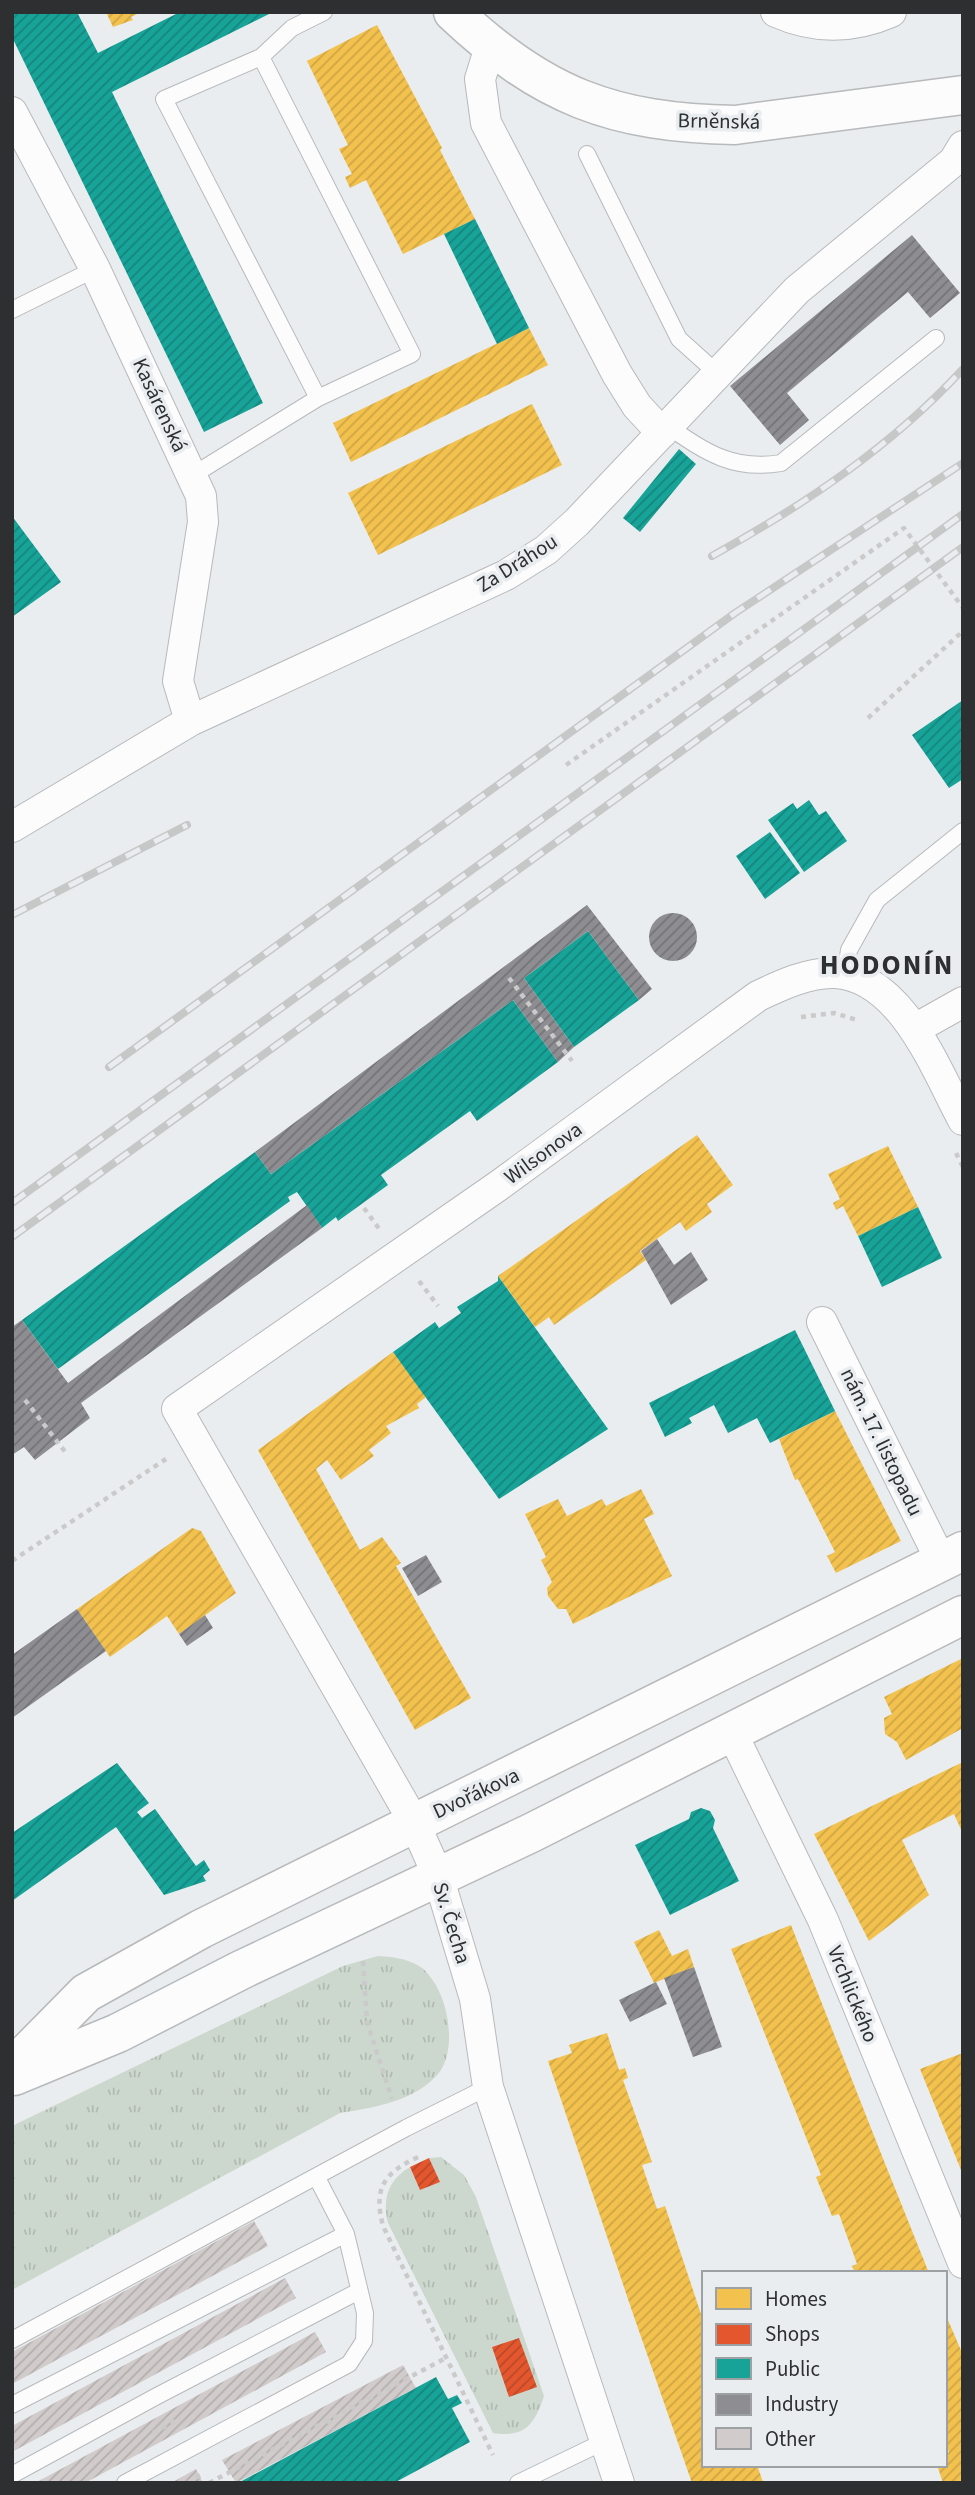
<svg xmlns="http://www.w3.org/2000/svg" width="975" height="2495" font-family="'Source Sans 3',sans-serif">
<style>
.grass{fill:url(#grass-tufts)}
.homes{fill:url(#homes-hatch)}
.shops{fill:url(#shops-hatch)}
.public{fill:url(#public-hatch)}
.industry{fill:url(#industry-hatch)}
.building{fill:url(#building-hatch)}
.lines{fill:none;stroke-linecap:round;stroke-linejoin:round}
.service-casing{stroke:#b7b9bb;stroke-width:18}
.minor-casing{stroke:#b7b9bb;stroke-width:32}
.secondary-casing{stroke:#b7b9bb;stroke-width:41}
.path{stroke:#cacacb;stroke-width:4.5;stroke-dasharray:5 5;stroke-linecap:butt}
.service{stroke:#fcfcfd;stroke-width:16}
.minor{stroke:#fcfcfd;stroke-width:30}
.secondary{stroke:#fcfcfd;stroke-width:38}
.rail-casing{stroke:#c6c7c7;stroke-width:8}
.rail{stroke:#e9edf0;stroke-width:5;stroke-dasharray:16;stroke-linecap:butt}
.labels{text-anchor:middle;stroke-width:7;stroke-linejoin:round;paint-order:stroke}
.street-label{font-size:21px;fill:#2d2f30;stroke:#e9edf0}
.district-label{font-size:28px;font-weight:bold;letter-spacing:2px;fill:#2d2f30;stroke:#e9edf0}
</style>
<defs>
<pattern id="grass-tufts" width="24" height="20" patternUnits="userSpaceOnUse" patternTransform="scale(1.75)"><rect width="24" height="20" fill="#ccd8cd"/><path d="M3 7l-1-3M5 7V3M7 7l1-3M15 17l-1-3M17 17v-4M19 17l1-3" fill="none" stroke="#b0bab0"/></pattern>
<pattern id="homes-hatch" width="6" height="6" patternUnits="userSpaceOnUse" patternTransform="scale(1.75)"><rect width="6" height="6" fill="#f2c14e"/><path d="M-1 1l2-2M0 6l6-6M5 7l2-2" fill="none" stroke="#d0a644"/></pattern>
<pattern id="shops-hatch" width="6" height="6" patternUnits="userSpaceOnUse" patternTransform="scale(1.75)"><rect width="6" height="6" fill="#e4572e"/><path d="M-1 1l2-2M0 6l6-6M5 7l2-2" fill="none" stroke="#b94828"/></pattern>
<pattern id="public-hatch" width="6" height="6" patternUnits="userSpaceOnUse" patternTransform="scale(1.75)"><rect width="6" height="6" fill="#17a398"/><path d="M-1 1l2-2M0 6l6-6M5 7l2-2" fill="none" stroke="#15857c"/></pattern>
<pattern id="industry-hatch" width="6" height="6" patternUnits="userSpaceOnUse" patternTransform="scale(1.75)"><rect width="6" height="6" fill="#8d8d92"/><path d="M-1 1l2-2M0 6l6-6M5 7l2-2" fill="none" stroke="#747478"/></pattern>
<pattern id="building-hatch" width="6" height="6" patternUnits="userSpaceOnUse" patternTransform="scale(1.75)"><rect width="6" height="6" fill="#d1cbcb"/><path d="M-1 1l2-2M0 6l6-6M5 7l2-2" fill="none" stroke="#b4afaf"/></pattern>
</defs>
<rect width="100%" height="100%" fill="#eaedef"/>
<path class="grass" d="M 378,1956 C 393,1957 405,1958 419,1966 C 447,1984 460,2048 438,2074 C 415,2101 373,2108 340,2113 L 12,2290 L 12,2126 L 343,1966 Z
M 441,2157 L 464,2175 L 476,2197 L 544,2396 C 535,2424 525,2438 493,2433 L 388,2223 C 382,2199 388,2180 410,2167 L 420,2190 L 439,2182 L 429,2158 Z"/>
<path class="homes" d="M 106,12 L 141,12 L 131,17 L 133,20 L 113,27 Z
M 377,25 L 442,148 L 440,150 L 475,219 L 403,254 L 366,180 L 350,188 L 345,177 L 352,174 L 339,149 L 348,145 L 307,61 Z
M 529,328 L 548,365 L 351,462 L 333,423 Z
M 532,404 L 562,465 L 378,555 L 348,493 Z
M 697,1135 L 733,1185 L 707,1204 L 712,1212 L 686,1231 L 680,1222 L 640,1251 L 646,1260 L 554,1325 L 549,1317 L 535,1327 L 498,1276 Z
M 888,1146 L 918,1207 L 858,1236 L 843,1206 L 836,1210 L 833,1203 L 840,1199 L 828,1174 Z
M 393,1352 L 426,1397 L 417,1404 L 419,1408 L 386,1426 L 391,1433 L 369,1450 L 374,1456 L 341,1480 L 327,1460 L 316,1469 L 360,1550 L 382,1537 L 401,1563 L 396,1566 L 471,1698 L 415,1730 L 258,1450 Z
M 835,1411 L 901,1541 L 836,1573 L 827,1556 L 835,1552 L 798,1479 L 795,1480 L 779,1439 Z
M 641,1489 L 654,1514 L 644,1519 L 672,1576 L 573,1624 L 566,1609 L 558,1609 L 548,1596 L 547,1588 L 552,1582 L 541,1560 L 546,1557 L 525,1514 L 558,1499 L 567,1516 L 602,1499 L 606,1506 Z
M 192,1528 L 201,1531 L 236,1593 L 179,1634 L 167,1616 L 110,1657 L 77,1609 Z
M 963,1658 L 963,1728 L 906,1760 L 897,1742 L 885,1734 L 884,1718 L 892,1714 L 884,1697 Z
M 963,1762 L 963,1834 L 954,1814 L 902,1840 L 929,1895 L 869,1941 L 814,1834 Z
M 791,1925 L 880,2151 L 929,2273 L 855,2273 L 852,2266 L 857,2264 L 839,2214 L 832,2216 L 816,2177 L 821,2175 L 731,1949 Z
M 659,1930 L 672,1956 L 688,1949 L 694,1967 L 654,1983 L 634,1942 Z
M 607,2033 L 619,2070 L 625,2068 L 628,2078 L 623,2080 L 652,2162 L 642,2165 L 657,2209 L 665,2206 L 704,2323 L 704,2465 L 757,2465 L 763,2482 L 692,2483 L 632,2311 L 548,2061 L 572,2053 L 569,2045 Z
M 963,2053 L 963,2175 L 920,2069 Z
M 945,2313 L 963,2355 L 963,2483 L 943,2483 L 937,2465 L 945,2465 L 945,2454 L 949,2452 L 945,2443 Z"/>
<path class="shops" d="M 429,2158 L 440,2182 L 420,2190 L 410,2167 Z
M 519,2338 L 537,2387 L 509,2397 L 492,2347 Z"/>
<path class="public" d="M 12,12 L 77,12 L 98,53 L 180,12 L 273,12 L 112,92 L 263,403 L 204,432 L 12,37 Z
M 475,219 L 529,328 L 497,344 L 444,234 Z
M 679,449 L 696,464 L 640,532 L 623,518 Z
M 12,516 L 61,582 L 12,617 Z
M 963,700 L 963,779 L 949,788 L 912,735 Z
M 809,800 L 819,815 L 826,811 L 847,841 L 804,872 L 768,820 L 793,803 L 797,809 Z
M 770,832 L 800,873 L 765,899 L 736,856 Z
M 588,931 L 639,1000 L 574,1047 L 524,978 Z
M 513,1000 L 558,1062 L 477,1121 L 470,1111 L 381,1175 L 388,1185 L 338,1221 L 336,1217 L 322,1228 L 297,1192 L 288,1197 L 290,1201 L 58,1369 L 22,1320 L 255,1152 L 271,1174 Z
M 918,1207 L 942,1258 L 882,1287 L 858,1236 Z
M 498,1276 L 608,1429 L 499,1499 L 393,1352 L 435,1322 L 439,1328 L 461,1313 L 457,1307 L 498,1281 Z
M 795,1330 L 835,1411 L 770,1443 L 757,1418 L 728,1433 L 714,1405 L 689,1418 L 692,1423 L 665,1437 L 649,1403 Z
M 117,1763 L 149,1803 L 137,1812 L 142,1818 L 155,1809 L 196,1866 L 204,1860 L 210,1870 L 203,1876 L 206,1881 L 164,1895 L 116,1827 L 12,1901 L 12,1833 Z
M 701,1808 L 710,1811 L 715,1820 L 713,1828 L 739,1881 L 670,1915 L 635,1845 L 689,1819 L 691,1812 Z
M 436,2377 L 448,2399 L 457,2395 L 462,2403 L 452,2408 L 470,2442 L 394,2483 L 238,2483 Z"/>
<path class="industry" d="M 912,235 L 960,293 L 930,318 L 908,292 L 787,393 L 809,420 L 780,445 L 730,386 Z
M 587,905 L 652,989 L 639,1000 L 588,931 L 524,978 L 574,1047 L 558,1062 L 513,1000 L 271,1174 L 255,1152 Z
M649 937a24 24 0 1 1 48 0a24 24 0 1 1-48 0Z
M 307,1205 L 322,1228 L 81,1403 L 90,1418 L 35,1460 L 24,1447 L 12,1455 L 12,1327 L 22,1320 L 68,1383 Z
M 657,1239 L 674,1265 L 691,1252 L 708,1280 L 671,1305 L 641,1251 Z
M 426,1555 L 442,1582 L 418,1596 L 402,1568 Z
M 77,1609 L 106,1651 L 12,1718 L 12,1655 Z
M 205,1615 L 213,1628 L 187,1646 L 179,1634 Z
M 694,1967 L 722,2047 L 693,2057 L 664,1978 Z
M 656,1982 L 667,2004 L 630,2022 L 619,2000 Z"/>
<path class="building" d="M 254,2221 L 268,2246 L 12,2384 L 12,2352 Z
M 285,2278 L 296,2298 L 12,2452 L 12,2426 Z
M 315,2332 L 326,2352 L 85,2483 L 35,2483 Z
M 403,2365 L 416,2388 L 236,2483 L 222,2460 Z
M 196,2469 L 203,2483 L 171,2483 Z"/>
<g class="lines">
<g class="service-casing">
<path id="service" d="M 587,154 L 679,339 L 718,374
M 12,310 L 95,269
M 318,398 L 164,99 L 261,57 L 292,28 L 324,12
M 669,427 C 707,453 734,471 781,463 L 936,338
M 193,475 L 318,398 L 412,354 L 261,57
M 845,976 L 849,950 L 877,900 L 963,831
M 12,2340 L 406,2128 L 488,2087
M 12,2405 L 346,2234
M 12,2475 L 157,2396 L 359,2291
M 125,2483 L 349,2364 L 364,2341 L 365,2313 L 346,2234 L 317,2178
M 518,2483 L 603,2442"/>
</g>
<g class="minor-casing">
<path id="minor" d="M 776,12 C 814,29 852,29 891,12
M 490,47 L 480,79 L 486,123 L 617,374 L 637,406 L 662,433
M 12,112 L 95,269 L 201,496 L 203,522 L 178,681 L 190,721
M 12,827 L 190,721 L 506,575 L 546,550 L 577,522 L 797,290 L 954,161 L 963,146
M 915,1029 L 963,1002
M 822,1322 L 941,1561
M 731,1731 L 823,1920 L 963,2263
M 619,2483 L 488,2087 L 475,1999 L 438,1876 L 414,1822 L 177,1409 L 498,1186 L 758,996 C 781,985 809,972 835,973 C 902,977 936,1070 963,1120"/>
</g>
<g class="secondary-casing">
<path id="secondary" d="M 453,12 C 542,96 613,123 735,125 L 963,95
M 12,2068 L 86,1993 L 201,1929 L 963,1551
M 14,2076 L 118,2033 L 241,1970 L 531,1833 L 963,1615"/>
</g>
<path class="path" d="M 868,718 L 963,631
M 566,765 L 904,528 L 963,608
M 509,978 L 572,1061
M 801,1017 L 834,1013 L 857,1020
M 956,1153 L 963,1167
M 364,1208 L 380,1230
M 419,1281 L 438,1306
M 25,1400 L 66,1453
M 12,1561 L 166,1459
M 363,1961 L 367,2022 L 392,2099
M 418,2157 C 384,2173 373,2188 383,2226 L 493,2455
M 328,2420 L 335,2431
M 153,2433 L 180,2418
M 197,2474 L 201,2483
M 209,2483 L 444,2359"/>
<use href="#service" class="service"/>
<use href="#minor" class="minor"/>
<use href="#secondary" class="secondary"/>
<g class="rail-casing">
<path id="rail" d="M 712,556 C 804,505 891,447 963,369
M 12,915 L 187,825
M 109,1067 L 735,613 L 963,463
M 12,1203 L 963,514
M 12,1237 L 963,547"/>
</g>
<use href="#rail" class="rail"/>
</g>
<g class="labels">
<g class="street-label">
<text transform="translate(719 121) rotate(1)" y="7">Brněnská</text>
<text transform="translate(160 405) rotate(65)" y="7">Kasárenská</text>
<text transform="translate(517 563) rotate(-32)" y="7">Za Dráhou</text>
<text transform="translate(543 1153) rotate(-36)" y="7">Wilsonova</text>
<text transform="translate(882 1442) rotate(64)" y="7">nám. 17. listopadu</text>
<text transform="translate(476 1793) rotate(-25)" y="7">Dvořákova</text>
<text transform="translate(452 1923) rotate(73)" y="7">Sv. Čecha</text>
<text transform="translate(853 1994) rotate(68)" y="7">Vrchlického</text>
</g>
<g class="district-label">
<text x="887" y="974">HODONÍN</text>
</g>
</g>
<rect width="975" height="2495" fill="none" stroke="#2d2f30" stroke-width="28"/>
<rect x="702" y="2271" width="245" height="196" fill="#e9edf0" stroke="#9ea1a3" stroke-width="2"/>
<rect x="716" y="2288" width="35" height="21" fill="#f2c14e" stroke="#9ea1a3" stroke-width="2"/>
<text x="765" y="2306" font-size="21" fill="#2d2f30">Homes</text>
<rect x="716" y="2324" width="35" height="21" fill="#e4572e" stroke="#9ea1a3" stroke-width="2"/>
<text x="765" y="2341" font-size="21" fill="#2d2f30">Shops</text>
<rect x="716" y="2358" width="35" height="21" fill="#17a398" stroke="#9ea1a3" stroke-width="2"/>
<text x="765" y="2376" font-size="21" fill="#2d2f30">Public</text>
<rect x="716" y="2394" width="35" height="21" fill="#8d8d92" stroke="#9ea1a3" stroke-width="2"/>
<text x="765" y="2411" font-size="21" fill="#2d2f30">Industry</text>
<rect x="716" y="2428" width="35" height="21" fill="#d1cbcb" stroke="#9ea1a3" stroke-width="2"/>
<text x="765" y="2446" font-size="21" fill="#2d2f30">Other</text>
</svg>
